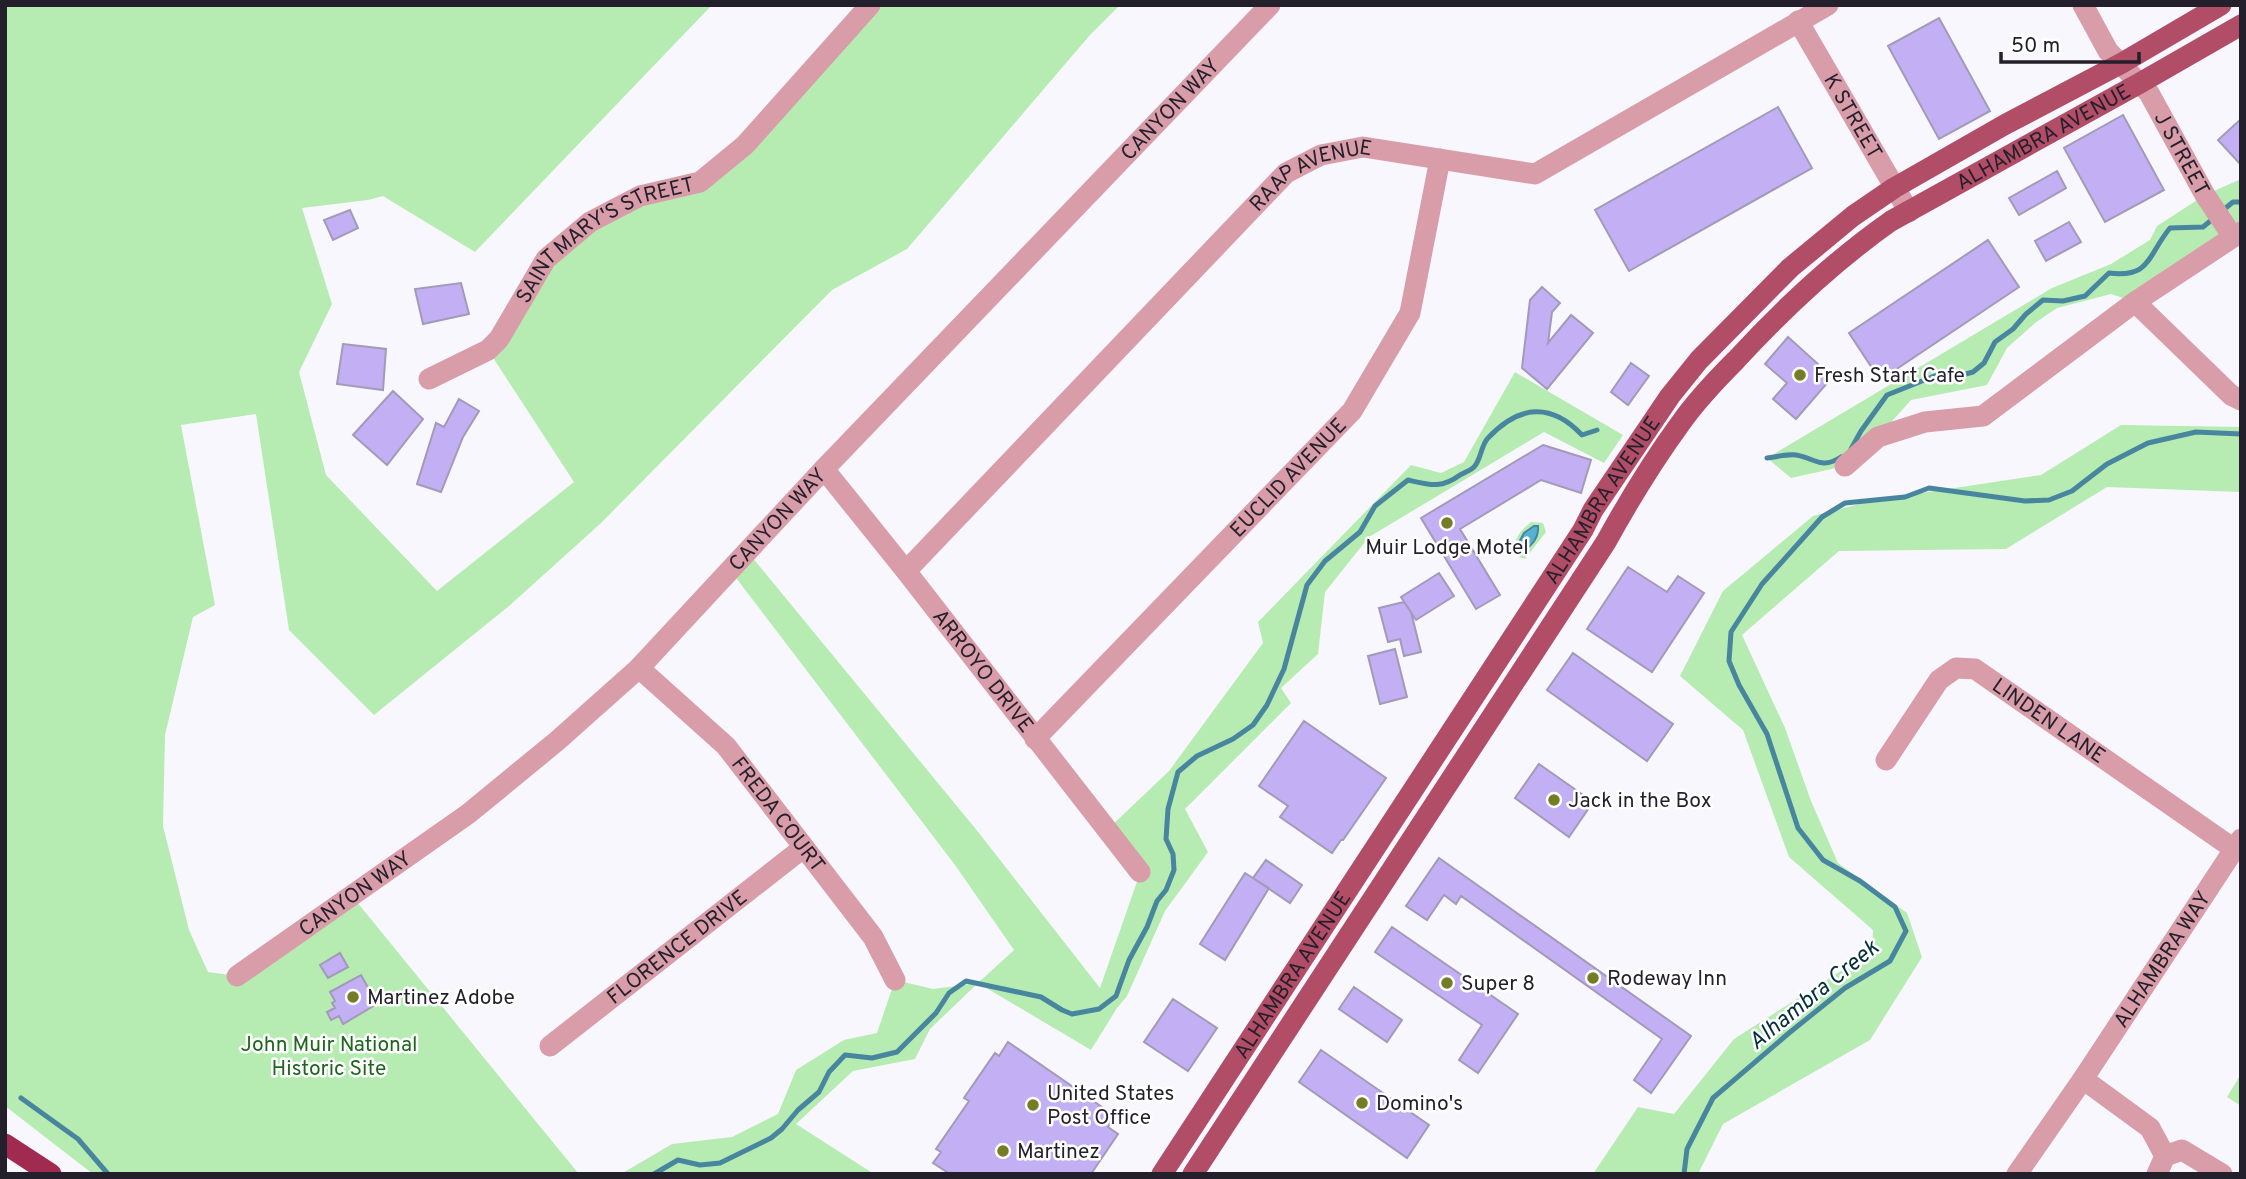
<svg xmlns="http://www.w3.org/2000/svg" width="2246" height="1179" font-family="Overpass,sans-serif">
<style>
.green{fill:#b6ebb2}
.water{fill:#58b1d1;stroke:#48859f;stroke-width:2}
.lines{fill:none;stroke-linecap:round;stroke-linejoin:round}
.stream{stroke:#48859f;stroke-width:5}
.building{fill:#c3b0f4;stroke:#a29ab8;stroke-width:2}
.minor{stroke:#d89da9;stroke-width:21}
.major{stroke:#b24d67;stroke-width:21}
.highway{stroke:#a12a50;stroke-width:21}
.poi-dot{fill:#767b25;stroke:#fff;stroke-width:2.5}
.labels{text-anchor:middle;stroke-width:5;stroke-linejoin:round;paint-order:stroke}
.street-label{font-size:21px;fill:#231f2b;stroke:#fff}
.poi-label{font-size:21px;fill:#231f2b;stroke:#fff;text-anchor:start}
.park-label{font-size:21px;fill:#1e661e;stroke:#fff}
.water-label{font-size:23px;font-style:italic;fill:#032e3c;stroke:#fff}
</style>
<rect width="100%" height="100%" fill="#f9f7fe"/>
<path class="green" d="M 5,5 L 712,5 L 475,252 L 383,196 L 368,200 L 302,208 L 332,304 L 299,372 L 326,475 L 437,591 L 574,482 L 488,350 L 546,259 L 590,222 L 700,182 L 870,5 L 1120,5 L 1090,35 L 907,249 L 832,290 L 600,524 L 509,606 L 374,715 L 289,630 L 256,414 L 181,425 L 215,605 L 193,617 L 165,735 L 163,826 L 189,930 L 208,972 L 237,976 L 352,896 L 578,1173 L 592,1174 L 93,1174 L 5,1106 Z
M 2241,179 L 2241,232 L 2135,302 L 2111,294 L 2057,308 L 2035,323 L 2007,348 L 1987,385 L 1911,400 L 1878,437 L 1845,466 L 1791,478 L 1767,458 L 2052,288 L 2111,264 L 2150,240 L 2157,226 L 2205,195 Z
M 1515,372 L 1623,435 L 1604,463 L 1544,432 L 1369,537 L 1325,592 L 1318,654 L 1281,688 L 1291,703 L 1185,809 L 1208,852 L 1165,911 L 1127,996 L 1117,1008 L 1091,1050 L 978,983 L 930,1029 L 915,1059 L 853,1071 L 796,1124 L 874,1174 L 621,1174 L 672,1144 L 732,1137 L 778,1114 L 796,1070 L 844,1040 L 877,1033 L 895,980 L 933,989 L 978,983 L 1014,950 L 955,865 L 730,570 L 747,551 L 979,833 L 1100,988 L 1140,873 L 1107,830 L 1169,771 L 1263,643 L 1258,622 L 1411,465 L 1441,473 L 1464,462 Z
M 2121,425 L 2241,427 L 2241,492 L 2107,487 L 2006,549 L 1839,551 L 1742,635 L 1785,728 L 1811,801 L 1838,863 L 1907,913 L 1922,957 L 1870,1040 L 1723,1124 L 1698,1174 L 1593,1174 L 1638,1107 L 1674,1114 L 1734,1039 L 1872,951 L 1873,930 L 1789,857 L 1743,730 L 1680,676 L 1723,591 L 1813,516 L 1875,500 L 2041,475 Z
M 1531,522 L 1543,523 L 1546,532 L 1525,559 L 1519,557 L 1513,551 C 1515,538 1520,531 1531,522 Z
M 2241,1074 L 2241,1106 L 2227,1097 Z"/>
<path class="water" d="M 1534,526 L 1538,526 C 1539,538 1531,548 1520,552 L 1517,546 L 1524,533 Z"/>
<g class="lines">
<path class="stream" d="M 2222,211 L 2233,202 L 2241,202
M 1851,449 L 1861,431 L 1887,395 L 1942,373 L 1962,375 L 1973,372 L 1984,363 L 1995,342 L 2013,329 L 2026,314 L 2043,300 L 2063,301 L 2085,296 L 2109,273 C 2151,278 2147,256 2170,228 L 2203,227 L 2214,218
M 1767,458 C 1776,457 1787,454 1796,455 C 1815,458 1821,470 1841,457
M 21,1098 L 78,1139 L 108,1174
M 654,1174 L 678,1160 L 700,1165 L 720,1163 L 771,1138 L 782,1129 L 798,1110 L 819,1092 L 829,1072 L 845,1055 L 872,1058 L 897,1052 L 936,1013 L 949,993 L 966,981 L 1041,997 L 1062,1010 L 1072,1014 L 1099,1009 L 1116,996 L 1129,960 L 1147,927 L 1157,901 L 1166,890 L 1174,870 L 1173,854 L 1166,839 L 1168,809 L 1178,772 L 1197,756 L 1233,739 L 1253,725 L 1267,705 L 1284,669 L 1307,585 L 1325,561 L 1360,532 L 1375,506 L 1408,480 C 1430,485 1441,489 1460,475 C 1464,473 1471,470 1474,467 C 1481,460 1481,445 1488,438 C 1519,405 1551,402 1582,435 L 1597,430
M 1684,1174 L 1687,1149 L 1713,1098 L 1789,1033 L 1845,988 L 1890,961 L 1906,931 L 1895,907 L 1860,881 L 1823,860 L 1798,828 L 1767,734 L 1739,685 L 1729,661 L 1731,632 L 1762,584 L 1822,517 L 1845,503 L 1905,497 L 1929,488 L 2025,501 L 2049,500 L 2072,491 L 2107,464 L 2148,443 L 2196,432 L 2241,434"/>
</g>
<path class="building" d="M 1939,18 L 1990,111 L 1939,139 L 1888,46 Z
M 1778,107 L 1812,168 L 1629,271 L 1595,210 Z
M 2123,115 L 2164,190 L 2105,222 L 2064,148 Z
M 2241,119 L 2241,165 L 2218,140 Z
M 2057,171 L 2066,188 L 2019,215 L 2009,198 Z
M 350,210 L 358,228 L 333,240 L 324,220 Z
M 2069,222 L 2081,242 L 2046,261 L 2035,241 Z
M 1988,240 L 2019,287 L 1880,380 L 1849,333 Z
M 461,283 L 469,314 L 423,324 L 415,289 Z
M 1542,287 L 1560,303 L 1552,312 L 1548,343 L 1571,315 L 1593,333 L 1547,389 L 1522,368 L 1530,300 Z
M 1788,337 L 1818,364 L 1814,369 L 1829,381 L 1796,419 L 1773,399 L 1787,383 L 1765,364 Z
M 343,344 L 386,349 L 383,390 L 337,384 Z
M 1631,363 L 1649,376 L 1628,405 L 1611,392 Z
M 393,391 L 423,419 L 387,465 L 353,435 Z
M 459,399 L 479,411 L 463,437 L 441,492 L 417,484 L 436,423 L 444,427 Z
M 1543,445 L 1591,460 L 1581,493 L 1541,480 L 1460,529 L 1500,595 L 1476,609 L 1421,518 Z
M 1628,567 L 1667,592 L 1678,576 L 1704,593 L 1652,672 L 1587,629 Z
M 1439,573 L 1454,596 L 1416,620 L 1401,597 Z
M 1404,602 L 1411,612 L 1421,652 L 1404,656 L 1400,639 L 1388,642 L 1379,608 Z
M 1395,649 L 1407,697 L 1380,704 L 1368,656 Z
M 1573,653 L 1673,724 L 1647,761 L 1547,690 Z
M 1304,721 L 1386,778 L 1343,840 L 1341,840 L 1332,853 L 1280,817 L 1288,806 L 1259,786 Z
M 1539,764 L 1593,802 L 1569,837 L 1515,798 Z
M 1439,858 L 1691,1036 L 1651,1093 L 1634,1080 L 1662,1039 L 1461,896 L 1456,904 L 1444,895 L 1427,920 L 1406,906 Z
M 1266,860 L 1302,885 L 1290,903 L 1253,878 Z
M 1245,873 L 1269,888 L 1225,960 L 1200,944 Z
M 1392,927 L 1518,1014 L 1478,1073 L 1459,1060 L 1482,1025 L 1375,952 Z
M 340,953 L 348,967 L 328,978 L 320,965 Z
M 361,975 L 377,1004 L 343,1024 L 339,1016 L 331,1020 L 327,1012 L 335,1008 L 332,1003 L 335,1001 L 330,992 Z
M 1354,987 L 1402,1020 L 1387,1042 L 1339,1009 Z
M 1173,999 L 1217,1028 L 1188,1071 L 1144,1042 Z
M 1008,1042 L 1115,1116 L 1108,1127 L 1118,1134 L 1091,1174 L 950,1174 L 933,1163 L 941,1152 L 936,1149 L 969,1101 L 964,1098 L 995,1053 L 999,1056 Z
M 1321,1050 L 1429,1125 L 1407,1158 L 1299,1082 Z"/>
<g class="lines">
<g class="minor">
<path id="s1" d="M 2083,5 L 2108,51 L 2149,93 L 2205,195 L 2233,237"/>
<path id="s2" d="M 1798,21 L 1909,212"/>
<path d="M 2135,302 L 2231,395 L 2241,400"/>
<path id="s3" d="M 429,379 L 488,350 L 499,339 L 546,259 L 590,222 L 640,196 L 700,182 L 745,145 L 870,5"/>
<path d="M 1845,466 L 1878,437 L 1925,422 L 1983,416 L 2135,302 L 2241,232"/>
<path id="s4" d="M 824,469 L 906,571 L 1140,872"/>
<path id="s5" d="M 906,571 L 1286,173 L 1321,155 L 1363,147 L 1535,174 L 1828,5"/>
<path id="s6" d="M 639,668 L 726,746 L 873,937 L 895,980"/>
<path id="s7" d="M 1035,739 L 1352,411 L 1410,313 L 1440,159"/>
<path id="s8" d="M 1886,760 L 1939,680 L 1956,668 L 1975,669 L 2234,849"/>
<path id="s9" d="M 237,976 L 468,814 L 557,741 L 639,668 L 824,469 L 1270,5"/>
<path id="s10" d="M 550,1046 L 803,848"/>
<path d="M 2083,1079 L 2150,1128 L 2165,1156"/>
<path id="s11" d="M 2017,1174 L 2083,1079 L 2241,839"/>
<path d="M 2157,1174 L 2165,1156 L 2182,1150 L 2222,1174"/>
</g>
<g class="major">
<path id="s12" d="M 1162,1174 L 1583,530 L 1593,510 L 1670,396 L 1699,360 L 1790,268 L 1853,216 L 1894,188 L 2006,124 L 2122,63 L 2221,5"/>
<path id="s13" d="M 1193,1174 L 1606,542 C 1628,502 1653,461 1680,424 C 1696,401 1716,380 1736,360 C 1783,309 1834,261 1891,221 L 2140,83 L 2241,25"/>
</g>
<path class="highway" d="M 5,1144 L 51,1174"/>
</g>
<g class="poi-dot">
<circle cx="1800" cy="375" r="7"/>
<circle cx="1447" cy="523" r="7"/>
<circle cx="1554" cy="800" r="7"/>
<circle cx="1593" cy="978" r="7"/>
<circle cx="1447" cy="983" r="7"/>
<circle cx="353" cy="997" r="7"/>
<circle cx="1362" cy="1103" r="7"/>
<circle cx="1033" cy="1105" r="7"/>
<circle cx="1003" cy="1151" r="7"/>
</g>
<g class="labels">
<g class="street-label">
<text dy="7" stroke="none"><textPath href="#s9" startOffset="1278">CANYON WAY</textPath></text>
<text dy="7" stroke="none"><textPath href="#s2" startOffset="110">K STREET</textPath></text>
<text dy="7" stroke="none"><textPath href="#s13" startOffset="1362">ALHAMBRA AVENUE</textPath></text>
<text dy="7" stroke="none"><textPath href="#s1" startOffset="180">J STREET</textPath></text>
<text dy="7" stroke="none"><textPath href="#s5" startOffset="572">RAAP AVENUE</textPath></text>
<text dy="7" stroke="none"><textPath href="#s3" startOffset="234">SAINT MARY'S STREET</textPath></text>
<text dy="7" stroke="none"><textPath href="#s7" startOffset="364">EUCLID AVENUE</textPath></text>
<text dy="7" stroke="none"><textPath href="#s12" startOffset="805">ALHAMBRA AVENUE</textPath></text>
<text dy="7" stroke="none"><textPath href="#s9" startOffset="710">CANYON WAY</textPath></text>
<text dy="7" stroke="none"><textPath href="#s4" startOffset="257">ARROYO DRIVE</textPath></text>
<text dy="7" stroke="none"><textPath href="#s8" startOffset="226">LINDEN LANE</textPath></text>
<text dy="7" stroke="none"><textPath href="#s6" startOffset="203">FREDA COURT</textPath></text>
<text dy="7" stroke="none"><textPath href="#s9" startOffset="144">CANYON WAY</textPath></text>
<text dy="7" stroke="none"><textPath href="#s10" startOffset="161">FLORENCE DRIVE</textPath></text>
<text dy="7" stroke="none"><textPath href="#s11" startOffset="259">ALHAMBRA WAY</textPath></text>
<text dy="7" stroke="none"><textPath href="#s12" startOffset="238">ALHAMBRA AVENUE</textPath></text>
</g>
<g class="poi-label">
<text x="1814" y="382">Fresh Start Cafe</text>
<text x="1447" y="554" text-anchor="middle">Muir Lodge Motel</text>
<text x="1568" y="807">Jack in the Box</text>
<text x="1607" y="985">Rodeway Inn</text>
<text x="1461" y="990">Super 8</text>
<text x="367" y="1004">Martinez Adobe</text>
<text x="1047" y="1100">United States<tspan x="1047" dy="24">Post Office</tspan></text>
<text x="1376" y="1110">Domino's</text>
<text x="1017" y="1158">Martinez</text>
</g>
<g class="park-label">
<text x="329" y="1051">John Muir National<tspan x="329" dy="24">Historic Site</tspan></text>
</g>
<g class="water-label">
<text transform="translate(1813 994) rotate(-39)" y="8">Alhambra Creek</text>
</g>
</g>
<rect width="2246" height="1179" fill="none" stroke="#231f2b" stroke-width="14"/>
<path d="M2001 52v10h138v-10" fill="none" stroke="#231f2b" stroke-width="3.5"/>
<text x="2011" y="52" font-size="21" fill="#231f2b" stroke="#ffffff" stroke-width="5" paint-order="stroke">50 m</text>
</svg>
